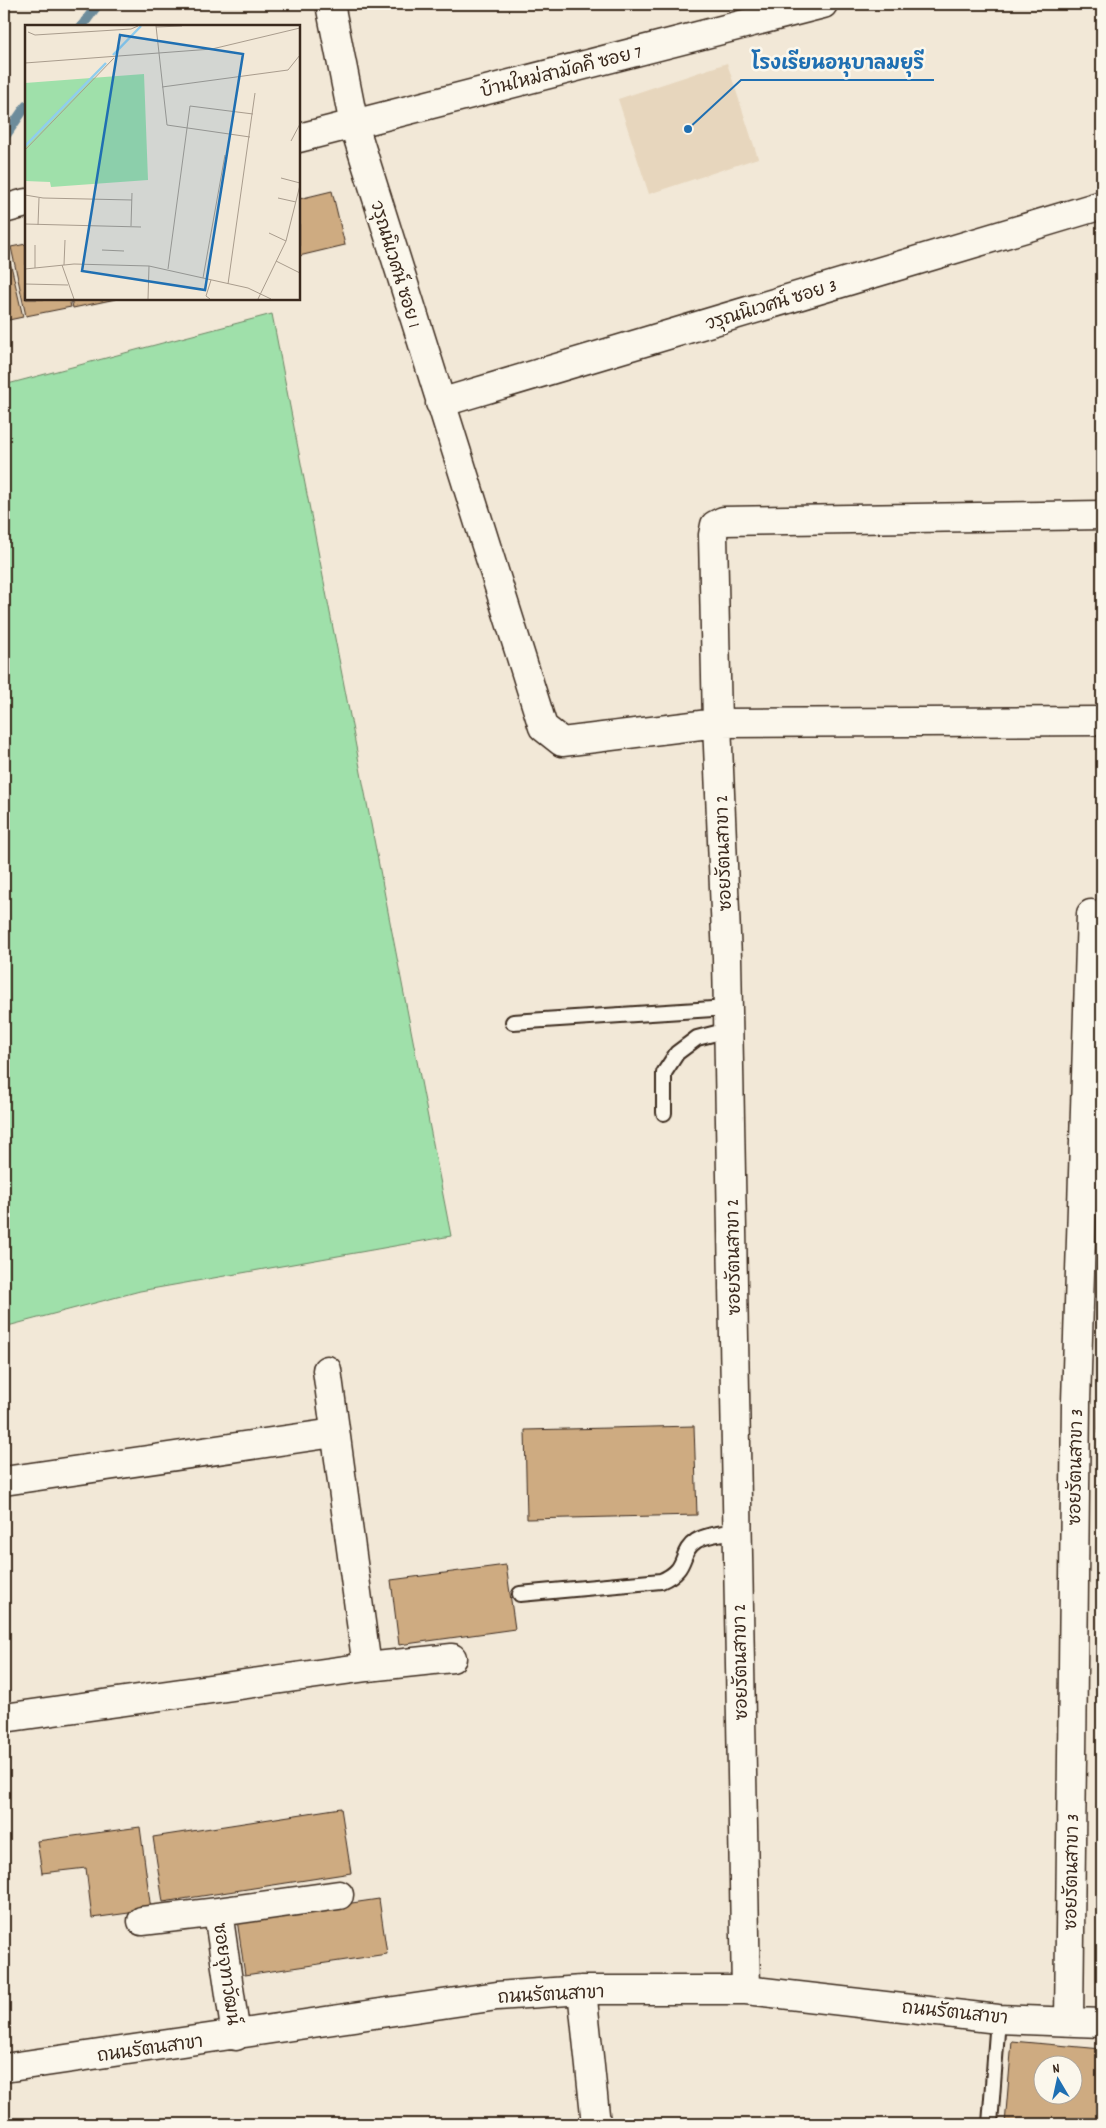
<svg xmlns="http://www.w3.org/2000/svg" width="1106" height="2128" font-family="Dekko,'Playpen Sans Thai',sans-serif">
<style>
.built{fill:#e7d6bd}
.green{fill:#9fe0aa;stroke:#6d8564}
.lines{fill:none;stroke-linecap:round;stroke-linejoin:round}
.stream{stroke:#6d8c9b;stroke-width:10}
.building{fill:#ceab81;stroke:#3b2a1e;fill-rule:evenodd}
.service-casing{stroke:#3b2a1e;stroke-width:18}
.minor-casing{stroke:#3b2a1e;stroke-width:31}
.service{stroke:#fbf7ec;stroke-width:14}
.minor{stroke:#fbf7ec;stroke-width:28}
.labels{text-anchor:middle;stroke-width:5;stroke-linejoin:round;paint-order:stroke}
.street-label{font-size:18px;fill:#3b2a1e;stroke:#fbf7ec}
.inset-river{fill:none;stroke:#8fcdef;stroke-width:2.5}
.inset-road{fill:none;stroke:#a99c8d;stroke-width:1}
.view{fill:#1f6fb2;fill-opacity:0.15;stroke:#1f6fb2;stroke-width:2.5}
.inset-edge{fill:none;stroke:#3b2a1e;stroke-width:2.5}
.leader{fill:none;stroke:#1f6fb2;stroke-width:2}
.callout-dot{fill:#1f6fb2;stroke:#fbf7ec;stroke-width:2}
.callout-label{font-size:19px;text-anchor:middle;font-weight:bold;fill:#1f6fb2;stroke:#fbf7ec;stroke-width:5;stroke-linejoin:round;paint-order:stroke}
</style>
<rect width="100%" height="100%" fill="#f2e8d7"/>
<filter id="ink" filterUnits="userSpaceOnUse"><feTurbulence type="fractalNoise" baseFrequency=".02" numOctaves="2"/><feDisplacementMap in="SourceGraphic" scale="10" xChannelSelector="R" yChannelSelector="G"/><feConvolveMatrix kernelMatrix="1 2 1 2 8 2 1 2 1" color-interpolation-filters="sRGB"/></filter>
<g filter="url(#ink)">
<path class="built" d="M 727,63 L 758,158 L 649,194 L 618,99 Z"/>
<path class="green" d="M 272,314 L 451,1236 L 140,1291 L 4,1327 L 4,385 Z"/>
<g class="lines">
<path class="stream" d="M 82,26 L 98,4
M 4,138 L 26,106"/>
</g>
<path class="building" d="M 332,191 L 345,245 L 299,256 L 299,199 Z
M 6,244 L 23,317 L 4,321 L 4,245 Z
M 26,244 L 26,299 L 69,299 L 71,307 L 26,316 L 11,247 Z
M 71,299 L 116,299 L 73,308 Z
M 1100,1321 L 1102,1321 L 1102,1577 L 1097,1577 Z
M 694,1426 L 697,1515 L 527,1519 L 525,1430 Z
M 506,1565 L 515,1629 L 399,1645 L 391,1580 Z
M 341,1808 L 351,1873 L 163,1902 L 153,1837 Z
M 140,1827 L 151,1910 L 92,1918 L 86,1868 L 42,1873 L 37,1841 Z
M 379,1899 L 387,1954 L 245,1975 L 237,1920 Z
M 1012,2041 L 1102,2049 L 1097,2124 L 1005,2124 ZM 1044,2066 L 1074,2066 L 1074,2096 L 1044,2096 Z"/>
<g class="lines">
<g class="service-casing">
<path id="service" d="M 513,1022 L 728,1008
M 664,1113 L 664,1073 L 677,1053 L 697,1038 L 728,1030
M 520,1594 L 661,1581 C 690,1569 678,1553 696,1541 C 707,1534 725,1533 738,1531
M 990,2124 L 998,2019"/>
</g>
<g class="minor-casing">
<path id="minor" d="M 330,4 L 354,125 L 543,727 L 562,742 L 717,723 L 1102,721
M 299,138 L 823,4
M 4,209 L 26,203
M 440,403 L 1102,205
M 327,1370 L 367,1667
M 4,1481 L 334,1433
M 4,1718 L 367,1667 L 452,1658
M 218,1912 L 236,2036
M 142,1921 L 218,1912 L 339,1895
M 582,1990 L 596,2124
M 746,1990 L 727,958 L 717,723 L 713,535 L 715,525 L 723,521 L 1102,515
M 1069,2021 L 1076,1402 L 1091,914
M 4,2068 L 497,1996 L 582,1990 L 746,1990 L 998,2019 L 1102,2023"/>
</g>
<use href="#service" class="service"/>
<use href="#minor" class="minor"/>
</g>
</g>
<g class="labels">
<g class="street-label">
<text transform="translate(561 71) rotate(-14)" y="6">บ้านใหม่สามัคคี ซอย 7</text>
<text transform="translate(396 264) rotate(73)" y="6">วรุณนิเวศน์ ซอย 1</text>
<text transform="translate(771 304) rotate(-17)" y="6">วรุณนิเวศน์ ซอย 3</text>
<text transform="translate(723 853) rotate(-92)" y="6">ซอยรัตนสาขา 2</text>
<text transform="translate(733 1257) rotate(-91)" y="6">ซอยรัตนสาขา 2</text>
<text transform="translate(1075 1467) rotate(-89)" y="6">ซอยรัตนสาขา 3</text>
<text transform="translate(740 1662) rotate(-91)" y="6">ซอยรัตนสาขา 2</text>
<text transform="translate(1071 1872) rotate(-89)" y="6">ซอยรัตนสาขา 3</text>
<text transform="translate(227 1974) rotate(82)" y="6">ซอยจุทาวัฒน์</text>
<text transform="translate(551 1994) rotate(-3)" y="6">ถนนรัตนสาขา</text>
<text transform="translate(955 2012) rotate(6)" y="6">ถนนรัตนสาขา</text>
<text transform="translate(150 2048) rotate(-8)" y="6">ถนนรัตนสาขา</text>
</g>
</g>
<g transform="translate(25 25)">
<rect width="275" height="275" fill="#f2e8d7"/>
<path d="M 119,49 L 123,155 L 26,162 L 25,157 L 0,156 L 0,58 Z" fill="#9fe0aa"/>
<path class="inset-river" d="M 88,30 L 116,1M 0,121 L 81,38"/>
<path class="inset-road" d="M 131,1 L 142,100 L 225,112M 131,2 L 157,1M 3,7 L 10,10 L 106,4 L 113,1M 0,38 L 187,24 L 275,3M 137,62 L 263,45 L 275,30M 266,116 L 275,99M 0,125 L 89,33M 256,153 L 275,158M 0,170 L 18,173 L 107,175M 253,173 L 271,177M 0,199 L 116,202M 13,200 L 14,173M 106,201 L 107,168M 244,208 L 261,216M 10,220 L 10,243M 77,225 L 99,226M 251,236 L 275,248M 37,240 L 49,274M 39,240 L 40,215M 0,244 L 49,239 L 124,241 L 223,263 L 246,274M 143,244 L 165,81 L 228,89M 178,253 L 200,130M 0,259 L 43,260M 203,259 L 230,68M 123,274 L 124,241M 185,274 L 181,271 L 186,255M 233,274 L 261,216 L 275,160"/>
<path class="view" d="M 95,10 L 218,29 L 180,265 L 57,246 Z"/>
<rect width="275" height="275" class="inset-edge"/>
</g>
<path class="leader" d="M688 129L741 80H934"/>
<circle class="callout-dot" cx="688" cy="129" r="5"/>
<g class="callout-label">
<text x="838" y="69">โรงเรียนอนุบาลมยุรี</text>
</g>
<rect width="1106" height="2128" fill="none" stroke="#fbf7ec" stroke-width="20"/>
<rect x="10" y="10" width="1086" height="2108" fill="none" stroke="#3b2a1e" stroke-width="2" filter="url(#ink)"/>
<g transform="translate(1058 2080) rotate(351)"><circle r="24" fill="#fbf7ec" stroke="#aea59a"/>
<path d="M0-4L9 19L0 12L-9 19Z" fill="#1f6fb2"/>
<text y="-8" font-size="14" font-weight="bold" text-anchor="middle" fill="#3b2a1e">N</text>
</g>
</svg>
